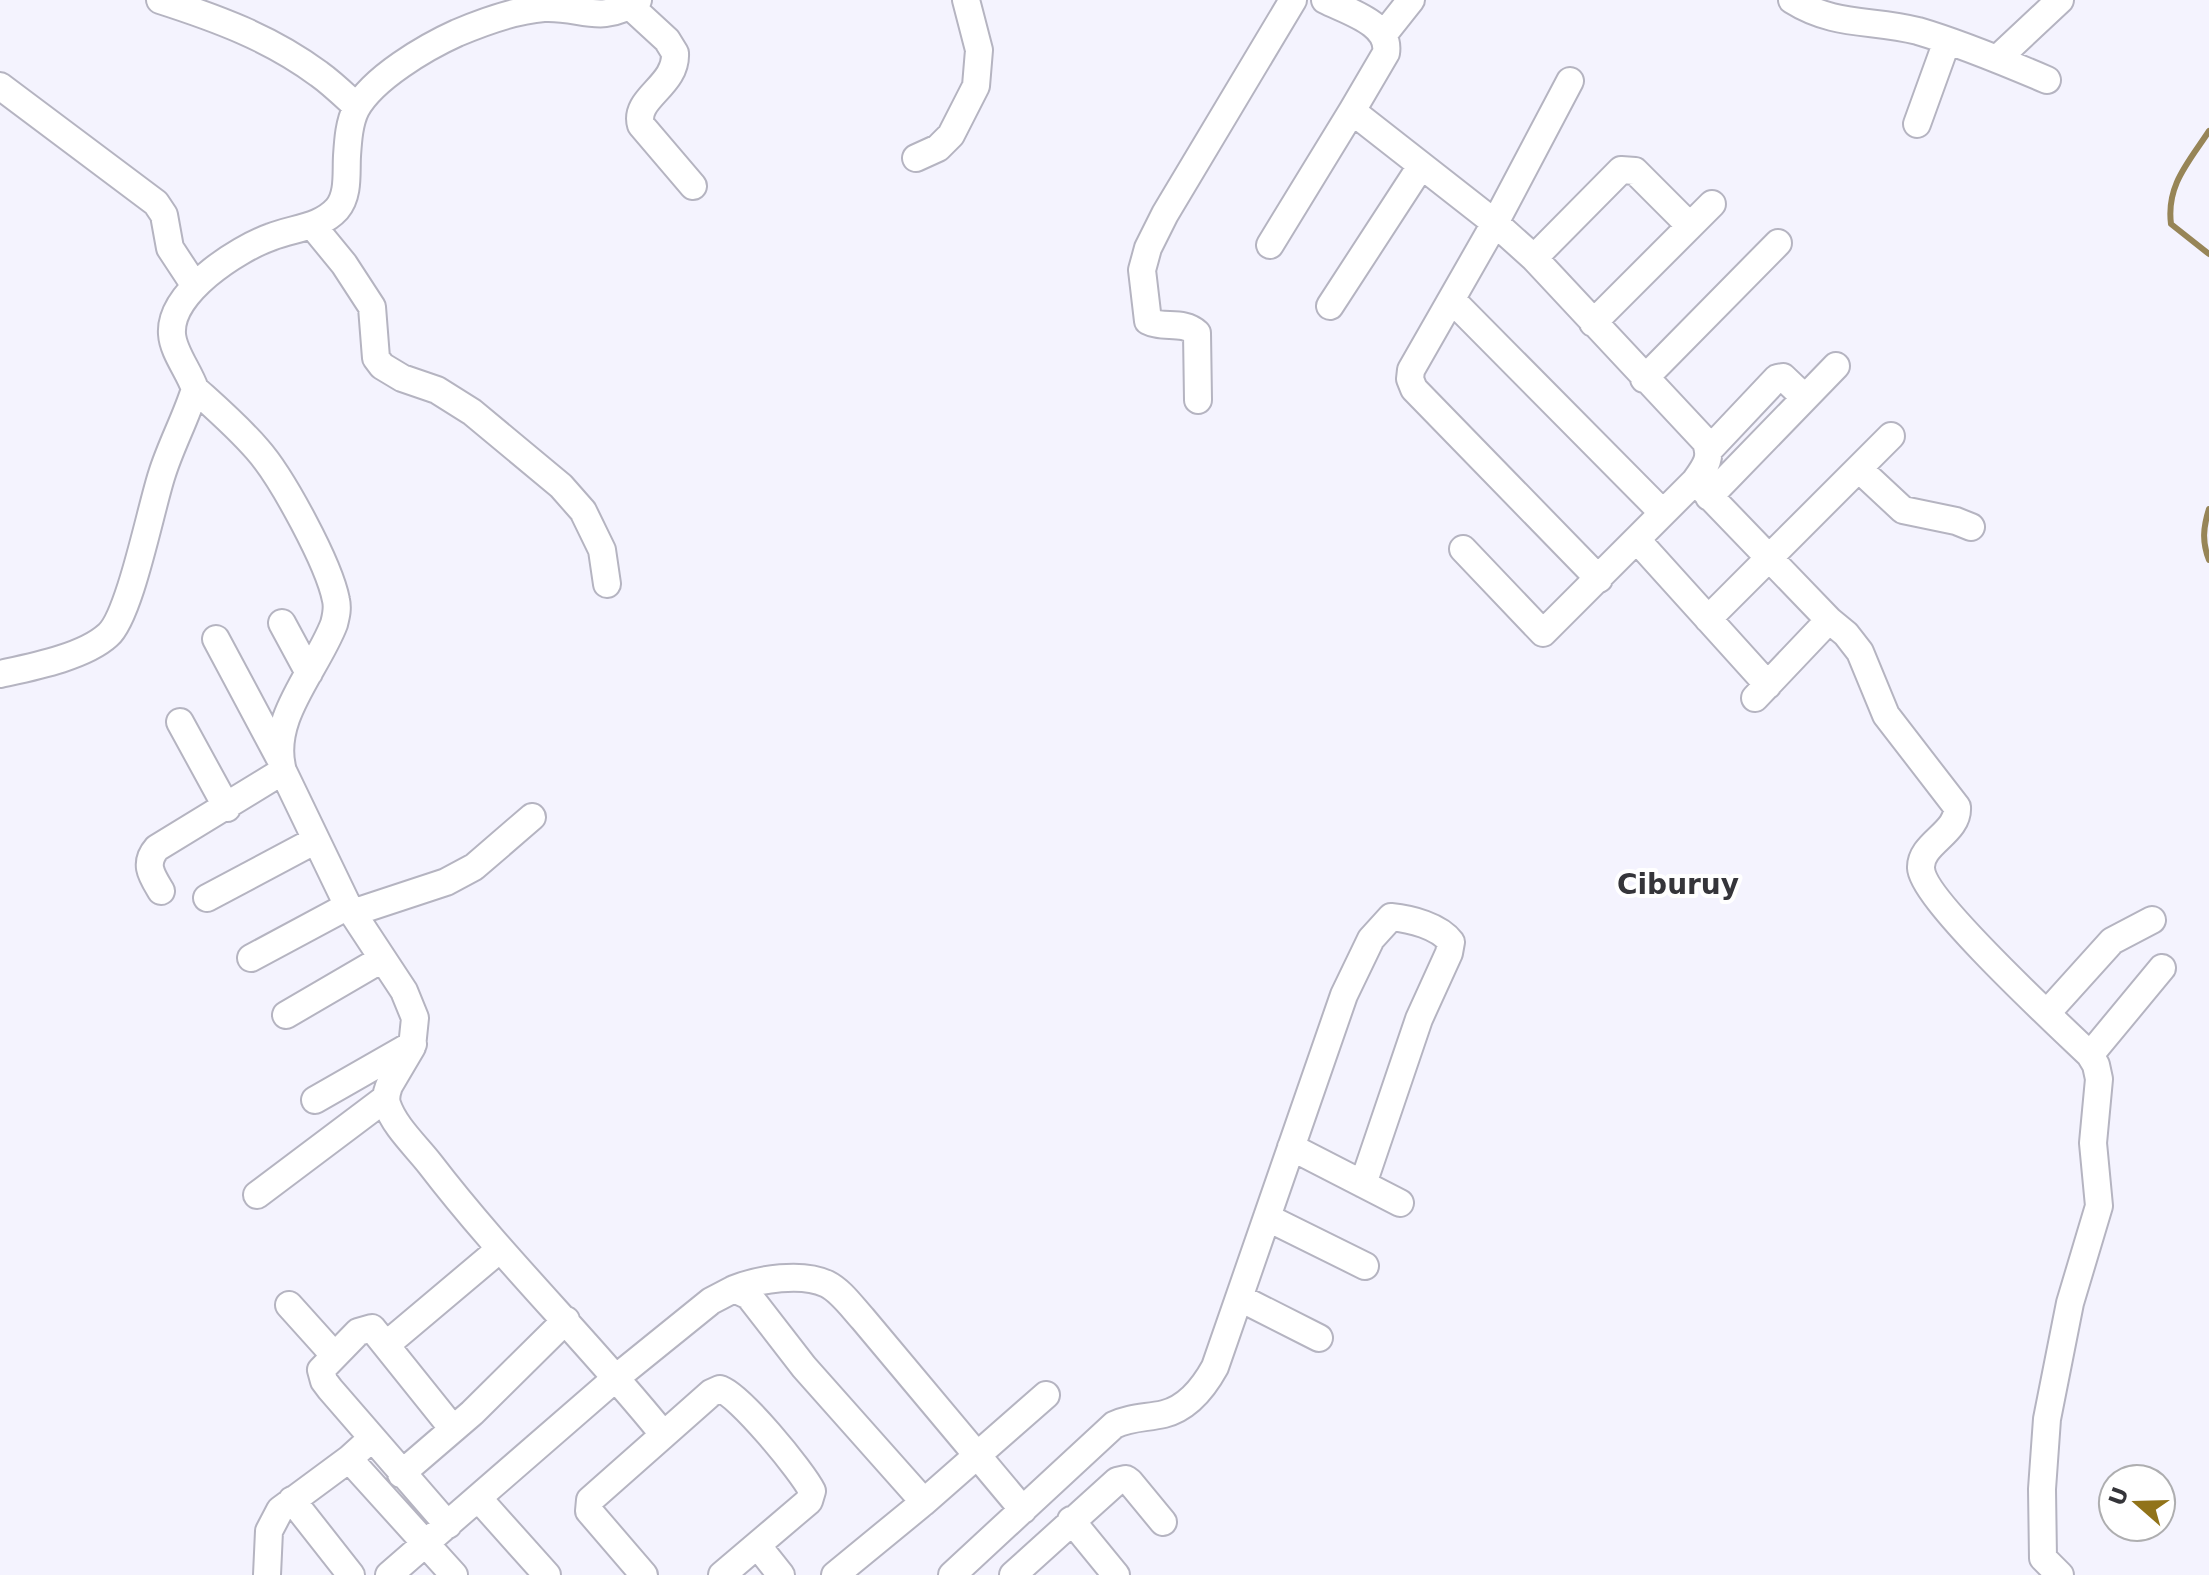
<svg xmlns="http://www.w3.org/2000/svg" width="2209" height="1575" font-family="'DejaVu Sans',sans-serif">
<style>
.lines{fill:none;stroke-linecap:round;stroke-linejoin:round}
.stream{stroke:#978557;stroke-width:6}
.minor-casing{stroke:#b5b4c1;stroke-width:30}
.minor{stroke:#fff;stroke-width:26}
.labels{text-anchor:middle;stroke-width:8;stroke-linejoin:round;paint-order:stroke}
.quarter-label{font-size:28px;font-weight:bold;fill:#35353a;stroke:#fff}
</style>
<rect width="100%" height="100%" fill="#f4f3fe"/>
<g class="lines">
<path class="stream" d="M 2209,131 C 2189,162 2166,185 2171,224 L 2209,254
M 2209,509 C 2203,528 2202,542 2209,560"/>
<g class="minor-casing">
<path id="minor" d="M 160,0 C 216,18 271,38 319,74 C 333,84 345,96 357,107
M 1325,0 C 1346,11 1391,23 1386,53 L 1352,111 L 1495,223 L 1534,258 L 1705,441 C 1713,457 1705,467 1695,481 L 1543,633 L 1463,549
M 1792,0 C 1835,27 1872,19 1918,31 C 1962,44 2005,62 2047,80
M 630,6 L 667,40 L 675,53 C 677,86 633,98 641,125 L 693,186
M 1384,34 L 1411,0
M 1997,59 L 2060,0
M 1570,81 L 1495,223 L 1411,370 L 1410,379 L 1414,389 L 1599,579
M 0,86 L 156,203 L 164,215 L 170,248 L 195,286
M 1917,124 L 1947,41
M 916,158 L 938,148 L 951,135 L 976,86 L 979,50 L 966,0
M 312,225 L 344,264 L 372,307 L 376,358 L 382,366 L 402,378 L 437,390 L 472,412 L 561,486 L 583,511 L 602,550 L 607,584
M 1270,245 L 1352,111
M 1534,258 L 1621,170 L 1635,171 L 1690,226
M 1452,300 L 1662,512
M 1330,306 L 1421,166
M 1593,323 L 1712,204
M 1644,379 L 1778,243
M 195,389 C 216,408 238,427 257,449 C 282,477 329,564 336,600 C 338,609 336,616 334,624 C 316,671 268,719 283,771 L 348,906 L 404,991 L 415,1018 L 412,1047 L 389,1086 C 387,1092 385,1097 387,1104 C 394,1126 416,1146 430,1164 C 502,1258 588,1341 663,1434
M 1198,400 L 1197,333 C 1183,320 1163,329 1148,321 L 1142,270 L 1148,248 L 1165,214 L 1293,0
M 1709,450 L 1777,378 L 1783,377 L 1805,398
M 1859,469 L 1903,510 L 1956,521 L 1971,527
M 1695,481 L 1829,620 L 1755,698
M 1709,497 L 1836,366
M 1637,540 L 1768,685
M 1708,619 L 1891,436
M 1829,620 L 1846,634 L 1860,652 L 1886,715 L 1957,807 C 1959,833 1920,843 1921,868 C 1922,899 2062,1028 2090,1055 L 2096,1065 L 2099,1079 L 2093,1143 L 2099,1206 L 2070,1303 L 2047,1419 L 2042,1489 L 2043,1558 L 2060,1575
M 282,623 L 309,673
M 216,639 L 279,757
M 0,674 C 32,667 84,657 108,635 C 130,616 151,507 162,474 C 171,445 186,418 195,389 C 189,371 173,352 172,334 C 169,293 237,249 271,237 C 293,228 320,228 337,209 C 349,195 346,173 347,156 C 348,141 349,123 356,109 C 373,78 426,47 457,33 C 483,22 516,10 544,8 C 582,6 600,26 638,0
M 180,722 L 227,808
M 161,891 C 152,876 143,864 157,848 L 283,771
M 207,898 L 316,840
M 352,913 L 446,882 L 474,867 L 532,817
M 251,958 L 348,906
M 2047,1013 L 2112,941 L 2152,920
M 286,1015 L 382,959
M 2090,1055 L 2162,968
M 315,1100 L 413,1044
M 1291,1147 L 1400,1203
M 257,1195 L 386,1098
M 1268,1218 L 1365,1266
M 734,1289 C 759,1279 802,1272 827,1284 C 841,1291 852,1307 863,1319 L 1023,1510
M 1240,1298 L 1319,1338
M 289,1305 L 334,1355
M 386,1345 L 500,1249
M 349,1459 L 454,1575
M 401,1474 L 472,1413 L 566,1320
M 479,1499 L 547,1575
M 292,1500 L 351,1575
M 1071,1520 L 1116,1575
M 448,1525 L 330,1389 L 324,1381 L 321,1370 L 358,1332 L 372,1328 L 453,1429
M 758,1546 L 781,1575
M 267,1575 L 269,1531 L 280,1510 L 349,1459 L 371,1439
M 389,1575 L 617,1377 L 711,1301 L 734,1289 L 749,1296 L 804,1367 L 924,1502
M 644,1575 L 589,1511 L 590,1500 L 711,1393 L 720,1389 C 737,1392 803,1472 812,1491 L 809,1501 L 722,1575
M 835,1575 L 924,1502 L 1046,1395
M 952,1575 L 1114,1425 C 1130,1417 1147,1418 1164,1414 C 1188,1408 1204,1387 1215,1367 L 1344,995 L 1371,939 L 1391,917 C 1411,919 1439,926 1451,942 L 1449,953 L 1419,1019 L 1363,1184
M 1013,1575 L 1117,1481 L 1126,1479 L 1130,1482 L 1163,1522"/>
</g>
<use href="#minor" class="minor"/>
</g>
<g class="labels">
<g class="quarter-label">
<text x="1678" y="894">Ciburuy</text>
</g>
</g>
<g transform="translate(2137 1503) rotate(290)"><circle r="38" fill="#ffffff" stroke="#aeaeb0" stroke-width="2"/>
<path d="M0-6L14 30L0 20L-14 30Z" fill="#917319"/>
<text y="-12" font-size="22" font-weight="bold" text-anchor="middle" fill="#35353a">U</text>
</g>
</svg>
